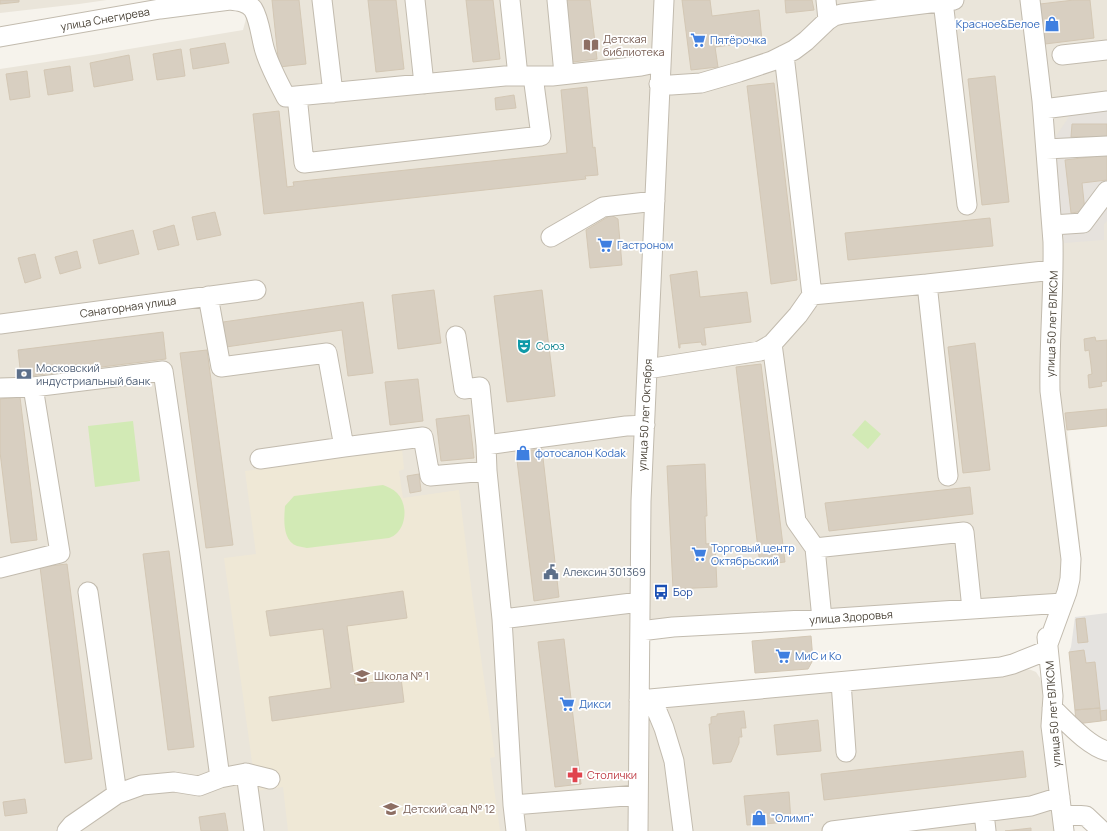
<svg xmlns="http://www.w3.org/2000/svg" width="1107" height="831" font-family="Manrope,sans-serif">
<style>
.residential{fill:#eae5da}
.industrial{fill:#e6e2dd}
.education{fill:#efe8d6}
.green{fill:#d2eab5}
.parking{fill:#e5e3e0}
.building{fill:#d8cfc1;stroke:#d3c7b4}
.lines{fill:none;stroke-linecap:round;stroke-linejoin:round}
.minor-casing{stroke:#c2bbae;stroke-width:21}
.minor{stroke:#fff;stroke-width:19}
.labels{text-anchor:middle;stroke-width:3.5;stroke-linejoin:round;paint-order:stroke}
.street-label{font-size:11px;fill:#4b4439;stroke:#fff}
.shop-label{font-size:11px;fill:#366cbe;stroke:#fff;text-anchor:start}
.education-label{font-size:11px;fill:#785e54;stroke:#fff;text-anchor:start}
.culture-label{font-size:11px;fill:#0d838f;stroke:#fff;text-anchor:start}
.service-label{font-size:11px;fill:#4e5e75;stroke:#fff;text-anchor:start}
.transit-label{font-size:11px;fill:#164399;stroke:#fff;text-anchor:start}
.health-label{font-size:11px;fill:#be3a42;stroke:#fff;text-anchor:start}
</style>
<rect width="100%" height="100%" fill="#f6f3ec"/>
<path class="residential" d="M 0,0 L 107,0 L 79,4 L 0,13 Z
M 251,0 L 657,0 L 631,831 L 0,831 L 0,69 L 93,55 L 243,30 Z
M 671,0 L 1107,0 L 1107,426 L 1067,430 L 1080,544 L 1064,546 L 1064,559 L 1059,594 L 647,627 L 648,501 Z
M 1026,669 L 1031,670 L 1036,672 L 1040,678 L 1042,685 L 1042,710 L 1057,831 L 645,831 L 646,705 Z"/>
<path class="industrial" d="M 1107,110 L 1107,221 L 1104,224 L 1104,240 L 1064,243 L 1053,141 L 1070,115 Z"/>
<path class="education" d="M 402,449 L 404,469 L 399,471 L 403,498 L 459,490 L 472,594 L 495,757 L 490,758 L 500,831 L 288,831 L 283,787 L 256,791 L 224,558 L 256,554 L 245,471 Z"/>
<path class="green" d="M 865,420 L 881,434 L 868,449 L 852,435 Z
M 133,421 L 140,481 L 95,487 L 88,426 Z
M 383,485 C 388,487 393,489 397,493 C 407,503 407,523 397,533 C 395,535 392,537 389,538 L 307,548 C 304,547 300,547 297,546 C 282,540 284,519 285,506 L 294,496 Z"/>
<path class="parking" d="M 1107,613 L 1107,720 L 1076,724 L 1069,652 L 1071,647 L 1075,617 Z"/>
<path class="building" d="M 0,0 L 19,0 L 19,2 L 0,4 Z
M 272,0 L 299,0 L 306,64 L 279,67 Z
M 368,0 L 396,0 L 404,69 L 376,72 Z
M 466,0 L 493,0 L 500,59 L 473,62 Z
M 566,0 L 590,0 L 597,59 L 573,62 Z
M 682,0 L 710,0 L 712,16 L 759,10 L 762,41 L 715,47 L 718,67 L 691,70 Z
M 785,0 L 812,0 L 814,10 L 786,13 Z
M 1074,0 L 1090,0 L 1094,38 L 1045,44 L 1040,4 Z
M 225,43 L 229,63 L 193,69 L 190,49 Z
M 181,49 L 185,76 L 157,80 L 153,54 Z
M 129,55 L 133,80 L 94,87 L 90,63 Z
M 70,66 L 73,91 L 48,95 L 44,70 Z
M 27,71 L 30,97 L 10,100 L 6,74 Z
M 995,76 L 1009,202 L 982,205 L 968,79 Z
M 774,83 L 797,280 L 771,284 L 747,86 Z
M 587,87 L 593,148 L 595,147 L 598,175 L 585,176 L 586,179 L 264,214 L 253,114 L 279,111 L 287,187 L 294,186 L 293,182 L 567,153 L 561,90 Z
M 514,95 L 516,108 L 496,110 L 495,98 Z
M 1072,124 L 1107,124 L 1107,137 L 1071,137 Z
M 1107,155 L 1107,180 L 1082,183 L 1085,211 L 1071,213 L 1065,160 Z
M 215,212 L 221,235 L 197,240 L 192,217 Z
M 611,215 L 618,219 L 622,265 L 590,268 L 586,230 Z
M 990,218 L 993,246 L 848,260 L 845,233 Z
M 174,225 L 179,245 L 158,250 L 153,231 Z
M 133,230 L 139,254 L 99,264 L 93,240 Z
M 77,251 L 81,268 L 60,274 L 55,257 Z
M 35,254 L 41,278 L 25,283 L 18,258 Z
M 697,271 L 700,297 L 747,292 L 751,322 L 704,328 L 706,345 L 702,345 L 701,342 L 680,344 L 680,348 L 679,348 L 670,275 Z
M 434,290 L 441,343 L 398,349 L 392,295 Z
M 542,290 L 555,396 L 507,402 L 494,296 Z
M 363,302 L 373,373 L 348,376 L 342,330 L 226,347 L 223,322 Z
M 163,332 L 166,359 L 21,377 L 18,350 Z
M 1095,337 L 1096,341 L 1107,340 L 1107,381 L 1101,382 L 1102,386 L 1089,388 L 1088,375 L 1092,374 L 1091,365 L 1089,350 L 1085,351 L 1084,339 Z
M 975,343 L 990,470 L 963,473 L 948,347 Z
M 207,350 L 233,545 L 206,548 L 180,353 Z
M 761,364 L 785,562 L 760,565 L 736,367 Z
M 418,379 L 423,421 L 390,425 L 385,382 Z
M 20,397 L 37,540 L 11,543 L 0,452 L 0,399 Z
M 1107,409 L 1107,426 L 1067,430 L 1065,413 Z
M 469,415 L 474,458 L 441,461 L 436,419 Z
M 542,449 L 559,597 L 534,601 L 516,452 Z
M 705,464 L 707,516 L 705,516 L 706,544 L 715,543 L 717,587 L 673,589 L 667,466 Z
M 419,474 L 421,491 L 410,493 L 407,476 Z
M 970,487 L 973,514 L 829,531 L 825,503 Z
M 169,551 L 194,747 L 168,750 L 143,554 Z
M 67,564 L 92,759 L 65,763 L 40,567 Z
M 403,591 L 407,618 L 347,626 L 355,685 L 401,678 L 404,702 L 272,721 L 269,697 L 331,688 L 323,629 L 270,636 L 266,611 Z
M 1085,618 L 1088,642 L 1078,643 L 1076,619 Z
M 811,636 L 813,660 L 808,669 L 755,673 L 752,641 Z
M 564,639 L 581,784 L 555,787 L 538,642 Z
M 1084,650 L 1086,663 L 1095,662 L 1100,708 L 1075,710 L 1069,652 Z
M 1100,708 L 1101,721 L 1076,724 L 1075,710 Z
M 1107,710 L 1107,720 L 1101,721 L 1100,711 Z
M 744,711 L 746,728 L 741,728 L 742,737 L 739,737 L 739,743 L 731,762 L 713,764 L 709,724 L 711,724 L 711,717 L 717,716 L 717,714 Z
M 818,720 L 821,751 L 777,755 L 774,725 Z
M 1023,751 L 1026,777 L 824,800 L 821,774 Z
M 789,792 L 791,822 L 747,825 L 744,796 Z
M 25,799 L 27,813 L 5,816 L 3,802 Z
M 225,813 L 228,831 L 201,831 L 199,817 Z
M 1031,828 L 1031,831 L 1005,831 Z"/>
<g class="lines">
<g class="minor-casing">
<path id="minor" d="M 322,0 L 333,93
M 415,0 L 424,84
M 510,0 L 518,76
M 557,0 L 564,74
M 826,0 L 828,20
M 1030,0 L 1042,101 L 1053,242 C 1054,292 1049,341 1050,391 L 1071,559 L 1070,579 L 1067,592 L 1048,644
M 943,1 L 967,205
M 0,37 L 160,9 L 230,0 C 239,1 247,2 253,9 C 260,20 261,39 265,51 C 270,67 278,82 286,97 L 505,76 L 552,76 L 641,66 L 660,62
M 784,55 L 812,295
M 1062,55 L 1107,50
M 659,84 L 671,85 L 701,83 L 739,72 L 772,61 L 794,50 L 806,41 L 828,20 L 834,16 L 842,14 L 954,0
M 297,96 L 304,163 L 541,136 L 533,76
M 1043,109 L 1107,101
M 1046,149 L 1107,146
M 1052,225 L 1083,223 L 1107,191
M 551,237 L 603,207 L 655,201
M 927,284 L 948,476
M 208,296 L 221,367 L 327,353 L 344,447 L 423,437 L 430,476 L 487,471
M 0,324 L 256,290
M 456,336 L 464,389 L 480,387 L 486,445 L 487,471 L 502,619 L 513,805 L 516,831
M 772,344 L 796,521 L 815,548 L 822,619
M 647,369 L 760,351 L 772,344 L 798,315 L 812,295 L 927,284 L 1053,270
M 0,388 L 33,387 L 163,371 L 190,554 L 220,778
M 486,445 L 626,426 L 645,425
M 260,459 L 344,447
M 815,548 L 964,532 L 972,609
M 0,568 L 60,553 L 33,387
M 88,592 L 117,794
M 502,619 L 640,602
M 640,631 L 673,627 L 822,619 L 1063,603
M 1047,637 L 1053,696 L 1051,726 L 1064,831
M 841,682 L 846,752
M 652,699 L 664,728 L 674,761 L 683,831
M 639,700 L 1001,667 L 1013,664 L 1048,650
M 1052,708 C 1067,722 1088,746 1107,751
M 246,773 L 254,831
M 513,805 L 638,795
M 984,813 L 986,831
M 1063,814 L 1086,816 L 1102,831
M 67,831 L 72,825 L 117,794 L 142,785 L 174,782 L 199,786 L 220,778 L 246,773 L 270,779
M 638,831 L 641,501 L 664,0
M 832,831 L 1031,806 L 1060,797"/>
</g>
<use href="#minor" class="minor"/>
</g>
<defs>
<g id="shop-bare" transform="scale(1.2)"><path d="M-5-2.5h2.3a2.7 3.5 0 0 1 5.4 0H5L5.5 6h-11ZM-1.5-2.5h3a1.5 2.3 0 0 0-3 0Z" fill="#3f7fe0" stroke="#fff" stroke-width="2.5" paint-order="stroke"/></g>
<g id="supermarket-bare" transform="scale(1.2)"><path d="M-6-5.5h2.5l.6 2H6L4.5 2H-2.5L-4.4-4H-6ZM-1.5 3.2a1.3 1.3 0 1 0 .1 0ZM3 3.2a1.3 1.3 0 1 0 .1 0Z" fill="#3f7fe0" stroke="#fff" stroke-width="2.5" paint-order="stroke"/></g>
<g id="library-bare" transform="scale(1.2)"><path d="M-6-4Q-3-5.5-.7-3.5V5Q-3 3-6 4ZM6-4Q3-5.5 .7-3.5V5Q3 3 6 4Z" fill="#8d6e63" stroke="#fff" stroke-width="2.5" paint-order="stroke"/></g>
<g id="theatre-bare" transform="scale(1.2)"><path d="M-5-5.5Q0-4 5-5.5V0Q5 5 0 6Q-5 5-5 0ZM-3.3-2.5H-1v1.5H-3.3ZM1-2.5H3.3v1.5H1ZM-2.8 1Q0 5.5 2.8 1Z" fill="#0f9aa8" stroke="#fff" stroke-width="2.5" paint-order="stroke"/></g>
<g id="bank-bare" transform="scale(1.2)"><path d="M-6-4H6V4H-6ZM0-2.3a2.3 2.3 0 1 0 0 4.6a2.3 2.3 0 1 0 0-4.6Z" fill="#5c6f8a" stroke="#fff" stroke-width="2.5" paint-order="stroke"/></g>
<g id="civic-bare" transform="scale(1.2)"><path d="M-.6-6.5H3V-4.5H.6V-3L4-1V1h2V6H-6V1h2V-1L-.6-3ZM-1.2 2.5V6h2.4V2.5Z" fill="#5c6f8a" stroke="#fff" stroke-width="2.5" paint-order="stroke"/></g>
<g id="bus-bare" transform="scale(1.2)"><path d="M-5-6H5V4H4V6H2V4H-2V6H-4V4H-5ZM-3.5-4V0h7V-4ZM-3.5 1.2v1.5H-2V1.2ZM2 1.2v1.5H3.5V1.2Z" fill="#1a4fb4" stroke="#fff" stroke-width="2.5" paint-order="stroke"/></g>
<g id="school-bare" transform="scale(1.2)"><path d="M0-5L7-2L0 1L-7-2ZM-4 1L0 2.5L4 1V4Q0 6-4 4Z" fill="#8d6e63" stroke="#fff" stroke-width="2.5" paint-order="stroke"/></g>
<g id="pharmacy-bare" transform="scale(1.2)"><path d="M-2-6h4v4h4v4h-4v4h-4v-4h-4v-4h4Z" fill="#e0444e" stroke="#fff" stroke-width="2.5" paint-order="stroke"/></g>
</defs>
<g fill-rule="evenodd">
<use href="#shop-bare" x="1052" y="24"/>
<use href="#supermarket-bare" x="698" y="40"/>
<use href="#library-bare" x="591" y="45"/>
<use href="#supermarket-bare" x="605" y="245"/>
<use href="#theatre-bare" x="524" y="346"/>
<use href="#bank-bare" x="24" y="374"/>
<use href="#shop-bare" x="523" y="453"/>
<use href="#supermarket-bare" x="699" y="554"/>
<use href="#civic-bare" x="551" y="572"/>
<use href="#bus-bare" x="661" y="592"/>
<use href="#supermarket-bare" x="783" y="656"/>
<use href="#school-bare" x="362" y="676"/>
<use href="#supermarket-bare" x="567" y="704"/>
<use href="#pharmacy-bare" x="575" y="775"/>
<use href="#school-bare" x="391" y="809"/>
<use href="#shop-bare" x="759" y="818"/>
</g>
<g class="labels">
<g class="street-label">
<text transform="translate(105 19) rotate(-10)" y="4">улица Снегирева</text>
<text transform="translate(128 307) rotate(-8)" y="4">Санаторная улица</text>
<text transform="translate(1052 324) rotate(-88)" y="4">улица 50 лет ВЛКСМ</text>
<text transform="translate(645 415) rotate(-87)" y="4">улица 50 лет Октября</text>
<text transform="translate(851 617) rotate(-4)" y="4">улица Здоровья</text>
<text transform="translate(1053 714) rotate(-94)" y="4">улица 50 лет ВЛКСМ</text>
</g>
<g class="shop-label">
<text x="1040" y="28" text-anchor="end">Красное&amp;Белое</text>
<text x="710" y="44">Пятёрочка</text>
<text x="617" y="249">Гастроном</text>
<text x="535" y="457">фотосалон Kodak</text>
<text x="711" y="552">Торговый центр<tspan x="711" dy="13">Октябрьский</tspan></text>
<text x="795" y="660">МиС и Ко</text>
<text x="579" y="708">Дикси</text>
<text x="771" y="822">"Олимп"</text>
</g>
<g class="education-label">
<text x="603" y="43">Детская<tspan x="603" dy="13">библиотека</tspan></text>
<text x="374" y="680">Школа № 1</text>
<text x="403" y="813">Детский сад № 12</text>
</g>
<g class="culture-label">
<text x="536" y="350">Союз</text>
</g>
<g class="service-label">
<text x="36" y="372">Московский<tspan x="36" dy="13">индустриальный банк</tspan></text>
<text x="563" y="576">Алексин 301369</text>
</g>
<g class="transit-label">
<text x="673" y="596">Бор</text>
</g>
<g class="health-label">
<text x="587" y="779">Столички</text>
</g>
</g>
</svg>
